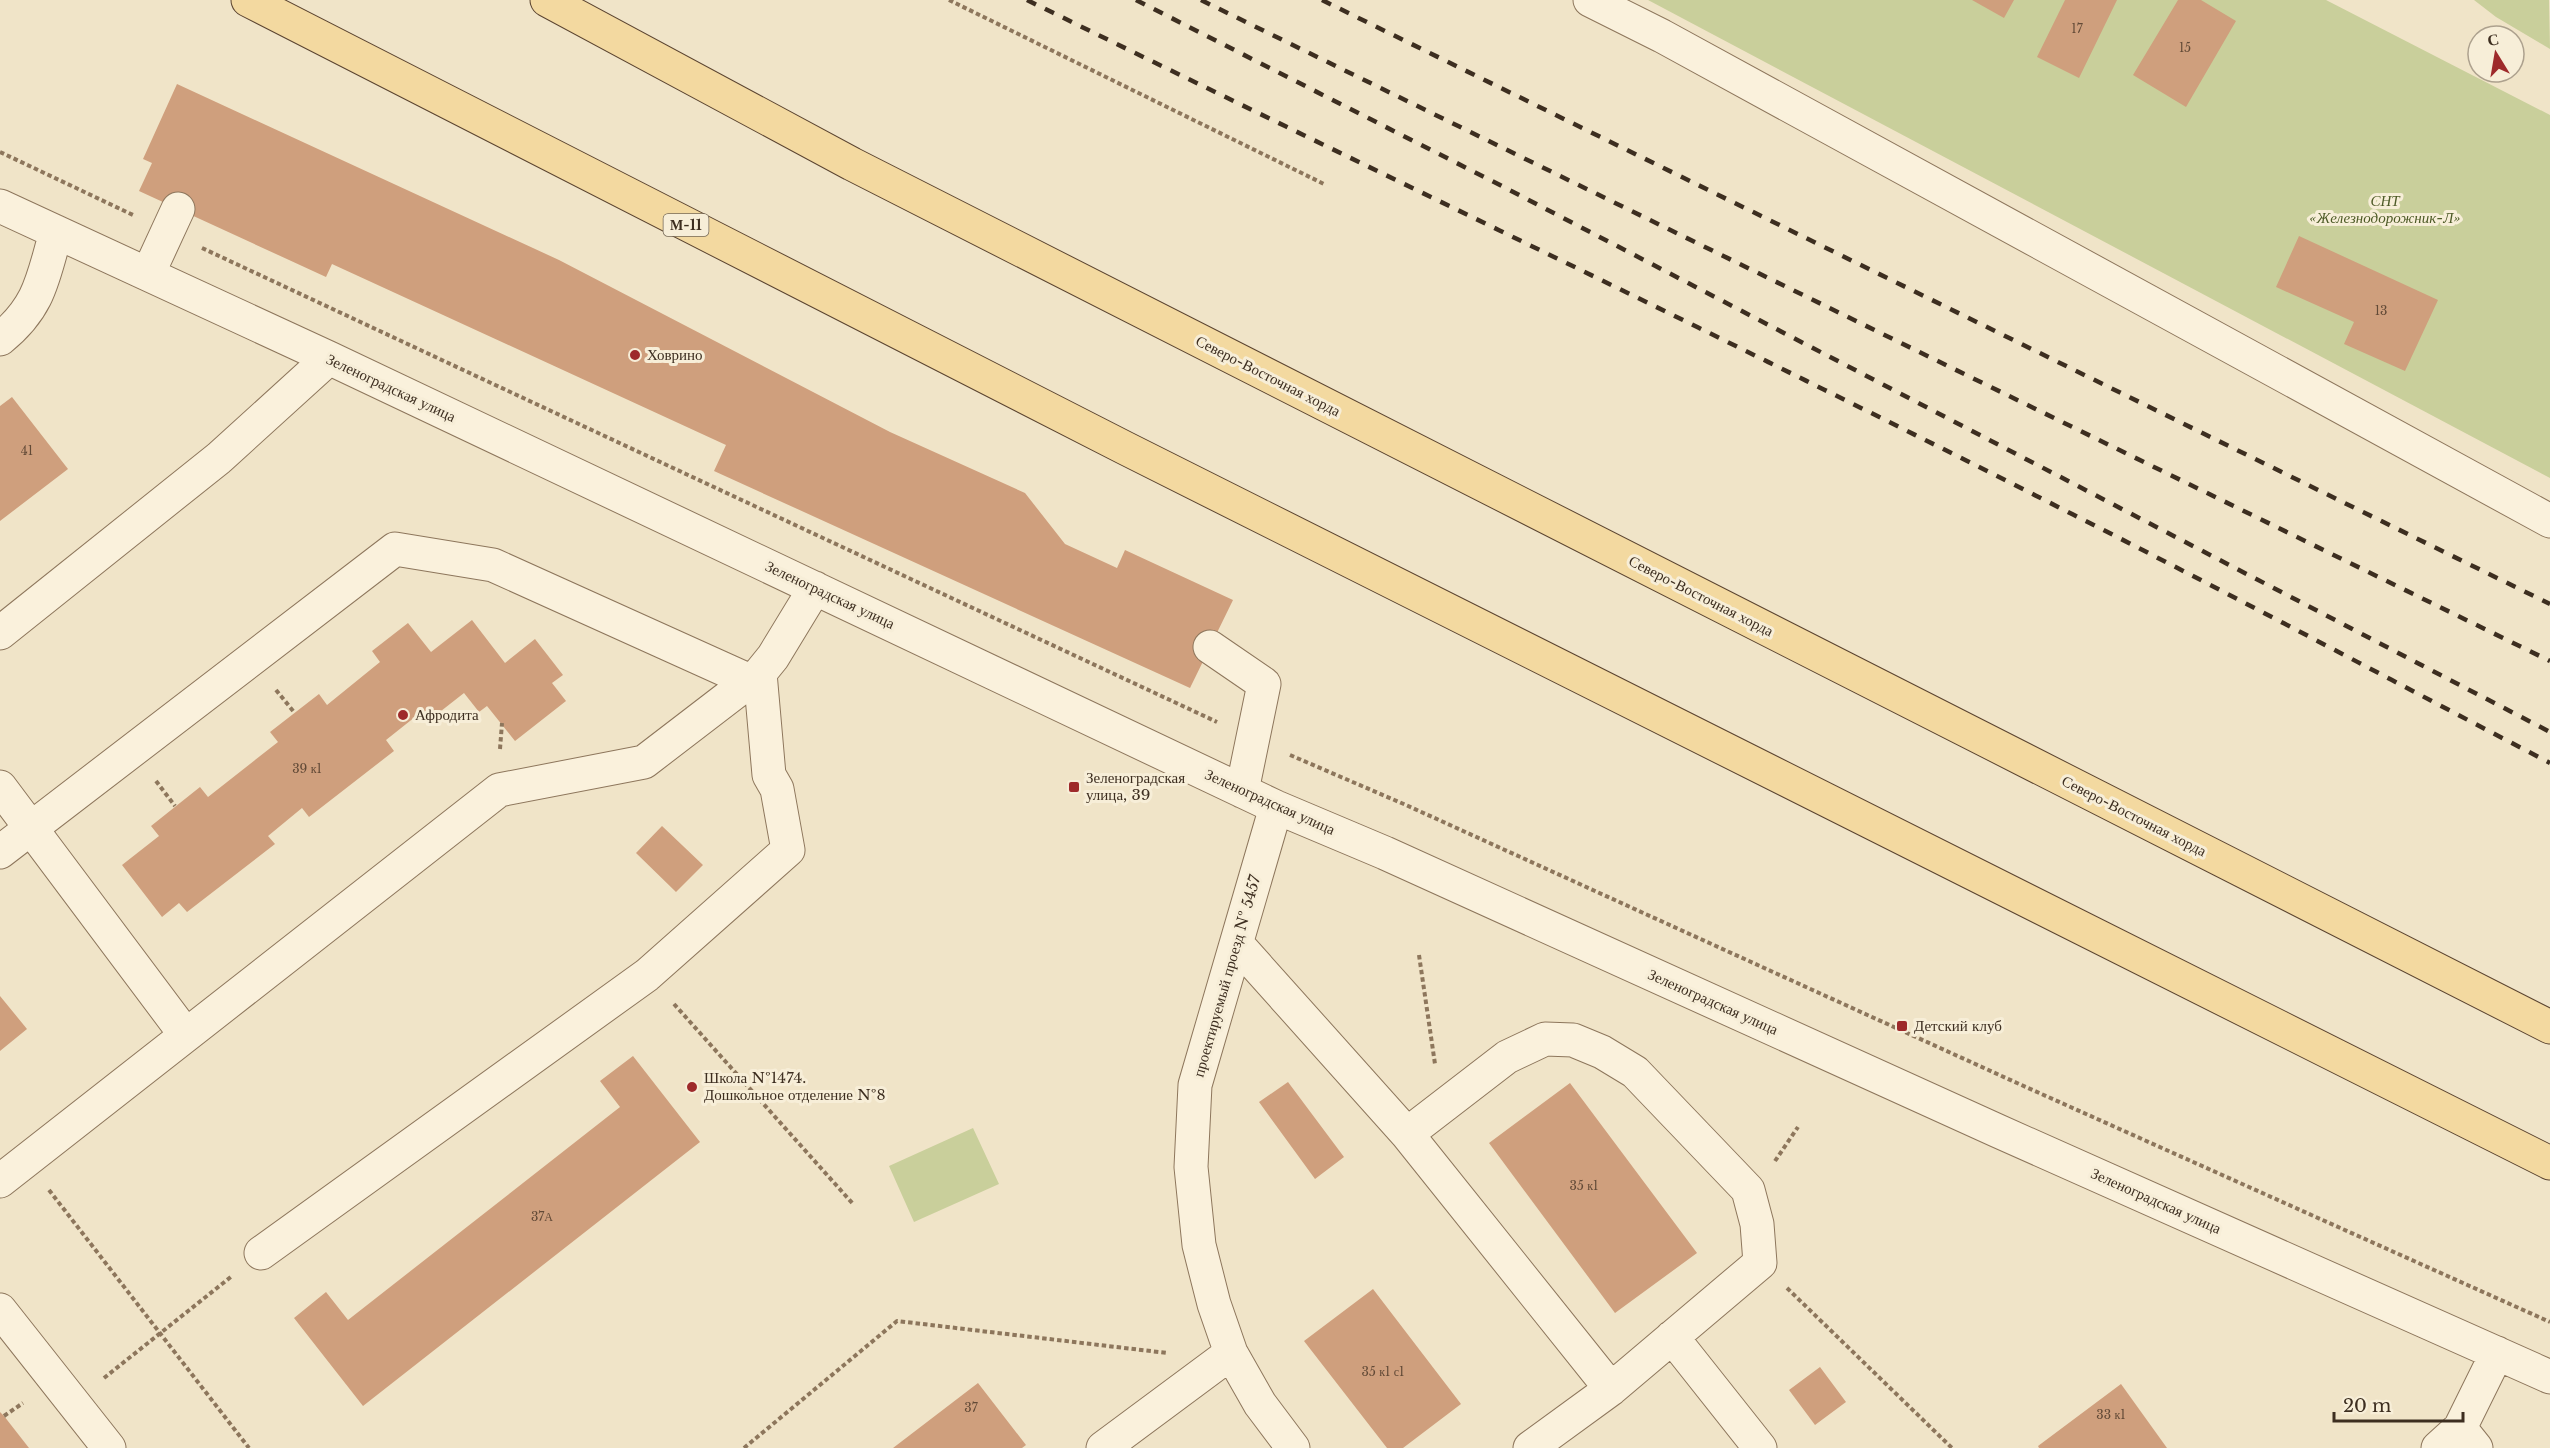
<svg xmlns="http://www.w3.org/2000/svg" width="2550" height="1448" font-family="'Libre Baskerville',serif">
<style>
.green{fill:#c9cf9b}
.building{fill:#cf9f7d}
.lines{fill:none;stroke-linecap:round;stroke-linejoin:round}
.minor-casing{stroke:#8d765c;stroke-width:35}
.major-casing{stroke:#5b4430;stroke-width:35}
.path{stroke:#8d765c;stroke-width:4;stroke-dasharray:4.5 3;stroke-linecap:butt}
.minor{stroke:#faf1dc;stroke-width:33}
.major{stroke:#f3d9a0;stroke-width:33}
.rail{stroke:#3d2e20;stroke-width:4.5;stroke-dasharray:10 10;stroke-linecap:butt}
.poi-dot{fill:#9e2a2b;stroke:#f7eed8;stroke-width:2}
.labels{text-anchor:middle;stroke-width:6;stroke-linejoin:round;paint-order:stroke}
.number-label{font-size:12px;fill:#624a37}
.shield{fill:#f7eed8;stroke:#756857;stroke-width:1.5}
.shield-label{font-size:14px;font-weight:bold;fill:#3d2e20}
.park-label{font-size:15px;font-style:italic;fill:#4d5a26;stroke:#f7eed8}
.poi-label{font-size:15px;fill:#3d2e20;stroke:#f7eed8;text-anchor:start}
.street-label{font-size:15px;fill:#3d2e20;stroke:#f7eed8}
</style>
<rect width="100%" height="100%" fill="#f0e4c8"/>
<path class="green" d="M 1648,0 L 2326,0 L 2550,115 L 2550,478 Z
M 2474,0 L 2549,0 L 2550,49 L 2496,17 Z
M 973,1128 L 999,1184 L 914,1222 L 889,1166 Z"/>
<path class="building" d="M 1972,0 L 2014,0 L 2004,18 Z
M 2065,0 L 2117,0 L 2079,78 L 2037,57 Z
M 2178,0 L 2201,0 L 2236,21 L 2186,107 L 2133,75 Z
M 177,84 L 559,260 L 890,432 L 1025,493 L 1065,544 L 1117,568 L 1125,550 L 1233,600 L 1190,688 L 714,471 L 726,445 L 332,264 L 326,277 L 139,191 L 152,163 L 143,159 Z
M 2299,236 L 2438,300 L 2405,371 L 2344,344 L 2354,322 L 2276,287 Z
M 12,397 L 68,469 L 0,521 L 0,406 Z
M 472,620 L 505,663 L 535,639 L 563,675 L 552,683 L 566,701 L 515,741 L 487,706 L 479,712 L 464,693 L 427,722 L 420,713 L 386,740 L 394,751 L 309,817 L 302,808 L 268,836 L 275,844 L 187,912 L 179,903 L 162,917 L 122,865 L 159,836 L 151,826 L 200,787 L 208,797 L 278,742 L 270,732 L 319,694 L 327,705 L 380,662 L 372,651 L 408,623 L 431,652 Z
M 662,826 L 703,865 L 676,892 L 636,853 Z
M 0,996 L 27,1029 L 0,1051 Z
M 633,1056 L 700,1142 L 363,1406 L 294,1318 L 326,1292 L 348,1320 L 620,1107 L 600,1081 Z
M 1288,1082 L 1344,1157 L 1315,1179 L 1259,1102 Z
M 1570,1083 L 1697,1253 L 1615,1313 L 1489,1143 Z
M 1373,1289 L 1461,1404 L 1403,1448 L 1387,1448 L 1304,1341 Z
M 1820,1367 L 1846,1402 L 1815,1425 L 1789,1390 Z
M 978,1383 L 1026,1445 L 1022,1448 L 893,1448 Z
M 2121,1384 L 2167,1448 L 2039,1448 L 2038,1446 Z
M 0,1412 L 4,1416 L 29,1448 L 0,1448 Z"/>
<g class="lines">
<g class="minor-casing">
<path id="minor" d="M 1590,0 L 1662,36 L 2550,521
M 0,206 L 329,358 L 1276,807 L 1385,853 L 1998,1131 L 2550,1377
M 148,274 L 178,209
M 0,339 C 40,307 43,278 56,232
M 0,633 L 219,458 L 329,358
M 1210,647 L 1264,684 L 1242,791
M 0,787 L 185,1034
M 1276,807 L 1195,1085 L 1191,1167 L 1199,1245 L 1214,1304 L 1231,1353 L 1260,1404 L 1293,1448
M 0,852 L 395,549 L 493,565 L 750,681
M 1237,944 L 1407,1134 L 1507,1057 L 1545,1039 L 1573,1040 L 1602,1052 L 1635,1072 L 1748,1190 L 1757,1224 L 1760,1263 L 1611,1389 L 1530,1448
M 1407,1134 L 1611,1389
M 0,1181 L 499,790 L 644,762 L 760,673 L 773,657 L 815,588
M 261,1253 L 647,975 L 788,850 L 777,789 L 769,775 L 760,673
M 0,1310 L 109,1448
M 1672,1337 L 1760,1448
M 2460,1428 L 2497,1353
M 1103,1448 L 1231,1353
M 2438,1448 L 2460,1428 L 2476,1448"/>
</g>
<g class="major-casing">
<path id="major" d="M 248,0 L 1125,448 L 2550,1163
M 547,0 L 852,164 L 2550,1027"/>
</g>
<path class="path" d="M 949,0 L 1326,185
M 0,152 L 133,215
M 202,248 L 1217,722
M 276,690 L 294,712
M 500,749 L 502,723
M 1290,755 L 1406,805 L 2017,1083 L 2550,1322
M 156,781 L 175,806
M 1419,955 L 1435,1064
M 674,1004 L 854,1205
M 1775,1161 L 1798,1127
M 49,1190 L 249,1448
M 1787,1288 L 1952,1448
M 104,1378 L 232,1276
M 4,1416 L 23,1403
M 744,1448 L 897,1321 L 1167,1353"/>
<use href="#minor" class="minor"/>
<use href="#major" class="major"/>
<path class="rail" d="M 1027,0 C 1375,171 1726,338 2072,514 C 2232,595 2391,680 2550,763
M 1136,0 L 1498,184 L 2550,732
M 1201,0 L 2550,661
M 1322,0 L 2550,604"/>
</g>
<g class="poi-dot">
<circle cx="635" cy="355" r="6"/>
<circle cx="403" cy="715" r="6"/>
<rect x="1068" y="781" width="12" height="12" rx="3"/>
<rect x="1896" y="1020" width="12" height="12" rx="3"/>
<circle cx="692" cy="1087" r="6"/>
</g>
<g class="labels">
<g class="number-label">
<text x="2077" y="33">17</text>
<text x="2185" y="52">15</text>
<text x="2381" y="315">13</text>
<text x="27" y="455">41</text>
<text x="307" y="773">39 к1</text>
<text x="1584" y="1190">35 к1</text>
<text x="542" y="1221">37А</text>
<text x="1383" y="1376">35 к1 с1</text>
<text x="971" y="1412">37</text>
<text x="2111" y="1419">33 к1</text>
</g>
<rect class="shield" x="663.5" y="214" width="45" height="22" rx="4.5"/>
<g class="shield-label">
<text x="686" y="230">М-11</text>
</g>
<g class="park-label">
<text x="2385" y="206">СНТ<tspan x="2385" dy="17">«Железнодорожник-Л»</tspan></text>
</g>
<g class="poi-label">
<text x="647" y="360">Ховрино</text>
<text x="415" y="720">Афродита</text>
<text x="1086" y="783">Зеленоградская<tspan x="1086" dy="17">улица, 39</tspan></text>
<text x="1914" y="1031">Детский клуб</text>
<text x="704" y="1083">Школа №1474.<tspan x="704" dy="17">Дошкольное отделение №8</tspan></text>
</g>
<g class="street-label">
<text transform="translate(1268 376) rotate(27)" y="5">Северо-Восточная хорда</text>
<text transform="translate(391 388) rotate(25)" y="5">Зеленоградская улица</text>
<text transform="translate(830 595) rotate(25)" y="5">Зеленоградская улица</text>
<text transform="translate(1701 596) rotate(27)" y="5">Северо-Восточная хорда</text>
<text transform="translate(1270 802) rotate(24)" y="5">Зеленоградская улица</text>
<text transform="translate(2134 816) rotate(27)" y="5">Северо-Восточная хорда</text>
<text transform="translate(1227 976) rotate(-74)" y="5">проектируемый проезд № 5457</text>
<text transform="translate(1713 1002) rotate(24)" y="5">Зеленоградская улица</text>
<text transform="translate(2156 1201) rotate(24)" y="5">Зеленоградская улица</text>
</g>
</g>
<g transform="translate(2496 54) rotate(349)"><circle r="28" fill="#f7eed8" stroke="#ada18e" stroke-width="1.5"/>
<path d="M0-4.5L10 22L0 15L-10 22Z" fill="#9e2a2b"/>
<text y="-9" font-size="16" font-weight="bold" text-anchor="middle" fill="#3d2e20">С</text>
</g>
<path d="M2334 1412v9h129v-9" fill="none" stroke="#3d2e20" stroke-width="3"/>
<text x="2343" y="1412" font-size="18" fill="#3d2e20" stroke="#f7eed8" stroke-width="4.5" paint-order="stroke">20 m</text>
</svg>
